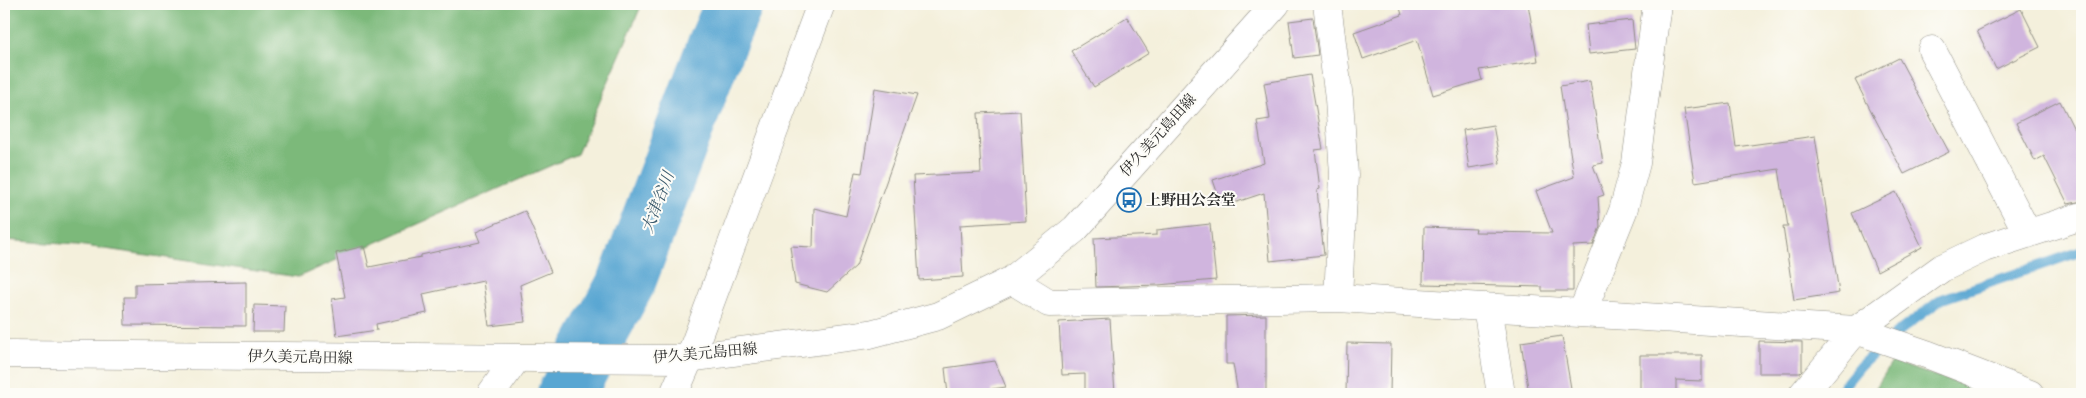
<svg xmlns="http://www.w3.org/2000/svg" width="2086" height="398" font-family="'Old Standard TT','Noto Serif JP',serif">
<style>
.forest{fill:#7bb97a;stroke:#537252}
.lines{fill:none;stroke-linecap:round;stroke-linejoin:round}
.stream{stroke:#59a6d2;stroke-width:10}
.river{stroke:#59a6d2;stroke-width:58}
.building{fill:#d0b5de}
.street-casing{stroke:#908e84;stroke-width:29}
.secondary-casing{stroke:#908e84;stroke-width:29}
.street{stroke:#fff;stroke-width:28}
.secondary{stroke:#fff;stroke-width:28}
.labels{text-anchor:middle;stroke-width:4;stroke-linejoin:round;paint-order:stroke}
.street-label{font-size:15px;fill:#2b2b2b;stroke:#fdfcf7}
.poi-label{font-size:15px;font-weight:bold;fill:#2b2b2b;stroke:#fdfcf7;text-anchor:start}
.water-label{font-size:16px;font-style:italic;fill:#3d5c6e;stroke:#fdfcf7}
</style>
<rect width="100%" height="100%" fill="#fdfcf7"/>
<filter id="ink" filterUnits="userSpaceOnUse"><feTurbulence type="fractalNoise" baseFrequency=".02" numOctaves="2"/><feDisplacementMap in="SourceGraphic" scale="10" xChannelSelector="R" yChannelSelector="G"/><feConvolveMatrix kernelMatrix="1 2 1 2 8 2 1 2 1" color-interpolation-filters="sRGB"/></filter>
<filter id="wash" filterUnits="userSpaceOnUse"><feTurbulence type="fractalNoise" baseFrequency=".0096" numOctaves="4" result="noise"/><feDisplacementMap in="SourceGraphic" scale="20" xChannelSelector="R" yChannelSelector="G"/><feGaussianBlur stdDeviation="1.12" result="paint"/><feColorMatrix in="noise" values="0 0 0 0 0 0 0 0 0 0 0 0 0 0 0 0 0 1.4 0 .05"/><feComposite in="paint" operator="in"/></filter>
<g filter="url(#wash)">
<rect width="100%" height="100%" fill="#f4f0dc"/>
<path class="forest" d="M 4,4 L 642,4 L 577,154 L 298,277 L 78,245 L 4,240 Z
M 1892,362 L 1991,394 L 1872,394 Z"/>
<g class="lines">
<path class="stream" d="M 1837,394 L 1861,365 L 1898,332 L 1942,299 L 2082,251"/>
<path class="river" d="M 566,394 L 627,281 L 715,48 L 734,4"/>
</g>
<g id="blocks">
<path class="building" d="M 1399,4 L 1528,4 L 1538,61 L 1479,70 L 1482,80 L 1433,95 L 1417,40 L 1363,59 L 1354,32 L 1402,15 Z
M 2021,9 L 2040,47 L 1996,69 L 1977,31 Z
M 1127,17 L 1149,53 L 1094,87 L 1071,51 Z
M 1313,18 L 1318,55 L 1294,58 L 1289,21 Z
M 1632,20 L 1635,49 L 1589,54 L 1586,25 Z
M 1899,58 L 1949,152 L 1904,174 L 1855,80 Z
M 1310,75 L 1323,149 L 1315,150 L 1320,189 L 1317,190 L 1324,255 L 1270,261 L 1264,193 L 1222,207 L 1213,180 L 1264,163 L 1257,121 L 1270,119 L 1264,83 Z
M 1590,81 L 1603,163 L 1593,165 L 1604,195 L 1598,197 L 1600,227 L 1593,245 L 1573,246 L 1573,291 L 1542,291 L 1542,287 L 1423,284 L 1424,227 L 1476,229 L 1475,232 L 1552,233 L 1536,191 L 1574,177 L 1560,86 Z
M 875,88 L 917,95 L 856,266 L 827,292 L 795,284 L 790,246 L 813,247 L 814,208 L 846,216 L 855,172 L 862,173 Z
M 2060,101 L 2082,145 L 2082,201 L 2068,204 L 2044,156 L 2035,161 L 2016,123 Z
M 1730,103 L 1736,147 L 1815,136 L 1839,293 L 1794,300 L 1783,227 L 1788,227 L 1779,169 L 1695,182 L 1684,109 Z
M 1020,111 L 1026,221 L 960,225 L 963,277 L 919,280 L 913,176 L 981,173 L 978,113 Z
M 1493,125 L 1500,163 L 1469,168 L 1463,130 Z
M 1896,192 L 1922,247 L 1877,271 L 1852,213 Z
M 525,211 L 551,272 L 520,285 L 525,322 L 489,326 L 483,281 L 423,294 L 427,313 L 376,324 L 377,330 L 337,336 L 332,299 L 345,297 L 336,253 L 364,246 L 369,267 L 421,257 L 421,255 L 480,242 L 476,232 Z
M 1210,224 L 1216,280 L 1158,285 L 1096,287 L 1094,238 L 1157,235 L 1157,230 Z
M 246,282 L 246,326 L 125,325 L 124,297 L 135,297 L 135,284 Z
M 254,305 L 285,306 L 284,332 L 253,332 Z
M 1266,315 L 1266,394 L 1238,394 L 1233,364 L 1226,364 L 1226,316 Z
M 1110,319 L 1115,394 L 1085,394 L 1085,374 L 1062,375 L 1059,322 Z
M 1562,336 L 1572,394 L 1529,394 L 1521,342 Z
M 1759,341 L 1802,342 L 1802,371 L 1800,373 L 1759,373 Z
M 1347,343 L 1391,344 L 1390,394 L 1346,394 Z
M 1640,355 L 1702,355 L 1702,381 L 1676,380 L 1676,394 L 1640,394 Z
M 995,361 L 1006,387 L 992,389 L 993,394 L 948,394 L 945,368 Z"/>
</g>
</g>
<g filter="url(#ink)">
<use href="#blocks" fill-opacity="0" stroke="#908e84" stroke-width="1"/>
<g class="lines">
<g class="street-casing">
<path id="street" d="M 1327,4 L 1339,99 L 1344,175 L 1338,298
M 1932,50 L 2028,234
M 1012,280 L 1049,303 L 1338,298 L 1856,330 L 1929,355 L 2030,394
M 1487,307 L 1501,394
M 1582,313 L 1623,211 L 1636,163 L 1657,4
M 491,394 L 516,359
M 674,394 L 690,357 L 821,4
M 1803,394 L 1856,330 L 1942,268 L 1984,248 L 2082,216"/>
</g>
<g class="secondary-casing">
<path id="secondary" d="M 4,354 L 680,359 L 870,334 L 938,316 L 1012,280 L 1075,229 L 1276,4"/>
</g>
<use href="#street" class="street"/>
<use href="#secondary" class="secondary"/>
</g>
</g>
<defs>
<g id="bus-ring" transform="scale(1.25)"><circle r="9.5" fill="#fdfcf7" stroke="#1f6fb2" stroke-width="1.5"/><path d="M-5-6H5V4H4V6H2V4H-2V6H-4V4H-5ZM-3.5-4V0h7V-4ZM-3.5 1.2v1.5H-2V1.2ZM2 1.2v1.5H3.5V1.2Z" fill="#1f6fb2"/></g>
</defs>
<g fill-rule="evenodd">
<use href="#bus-ring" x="1129" y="200"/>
</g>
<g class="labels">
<g class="street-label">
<text transform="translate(1158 135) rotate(-48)" y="5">伊久美元島田線</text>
<text transform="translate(705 353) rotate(-5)" y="5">伊久美元島田線</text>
<text transform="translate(300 357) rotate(1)" y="5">伊久美元島田線</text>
</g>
<g class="poi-label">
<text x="1146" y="205">上野田公会堂</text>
</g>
<g class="water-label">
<text transform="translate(657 202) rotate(-69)" y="6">大津谷川</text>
</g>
</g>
<rect width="2086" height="398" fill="none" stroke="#fdfcf7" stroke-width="20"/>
</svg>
